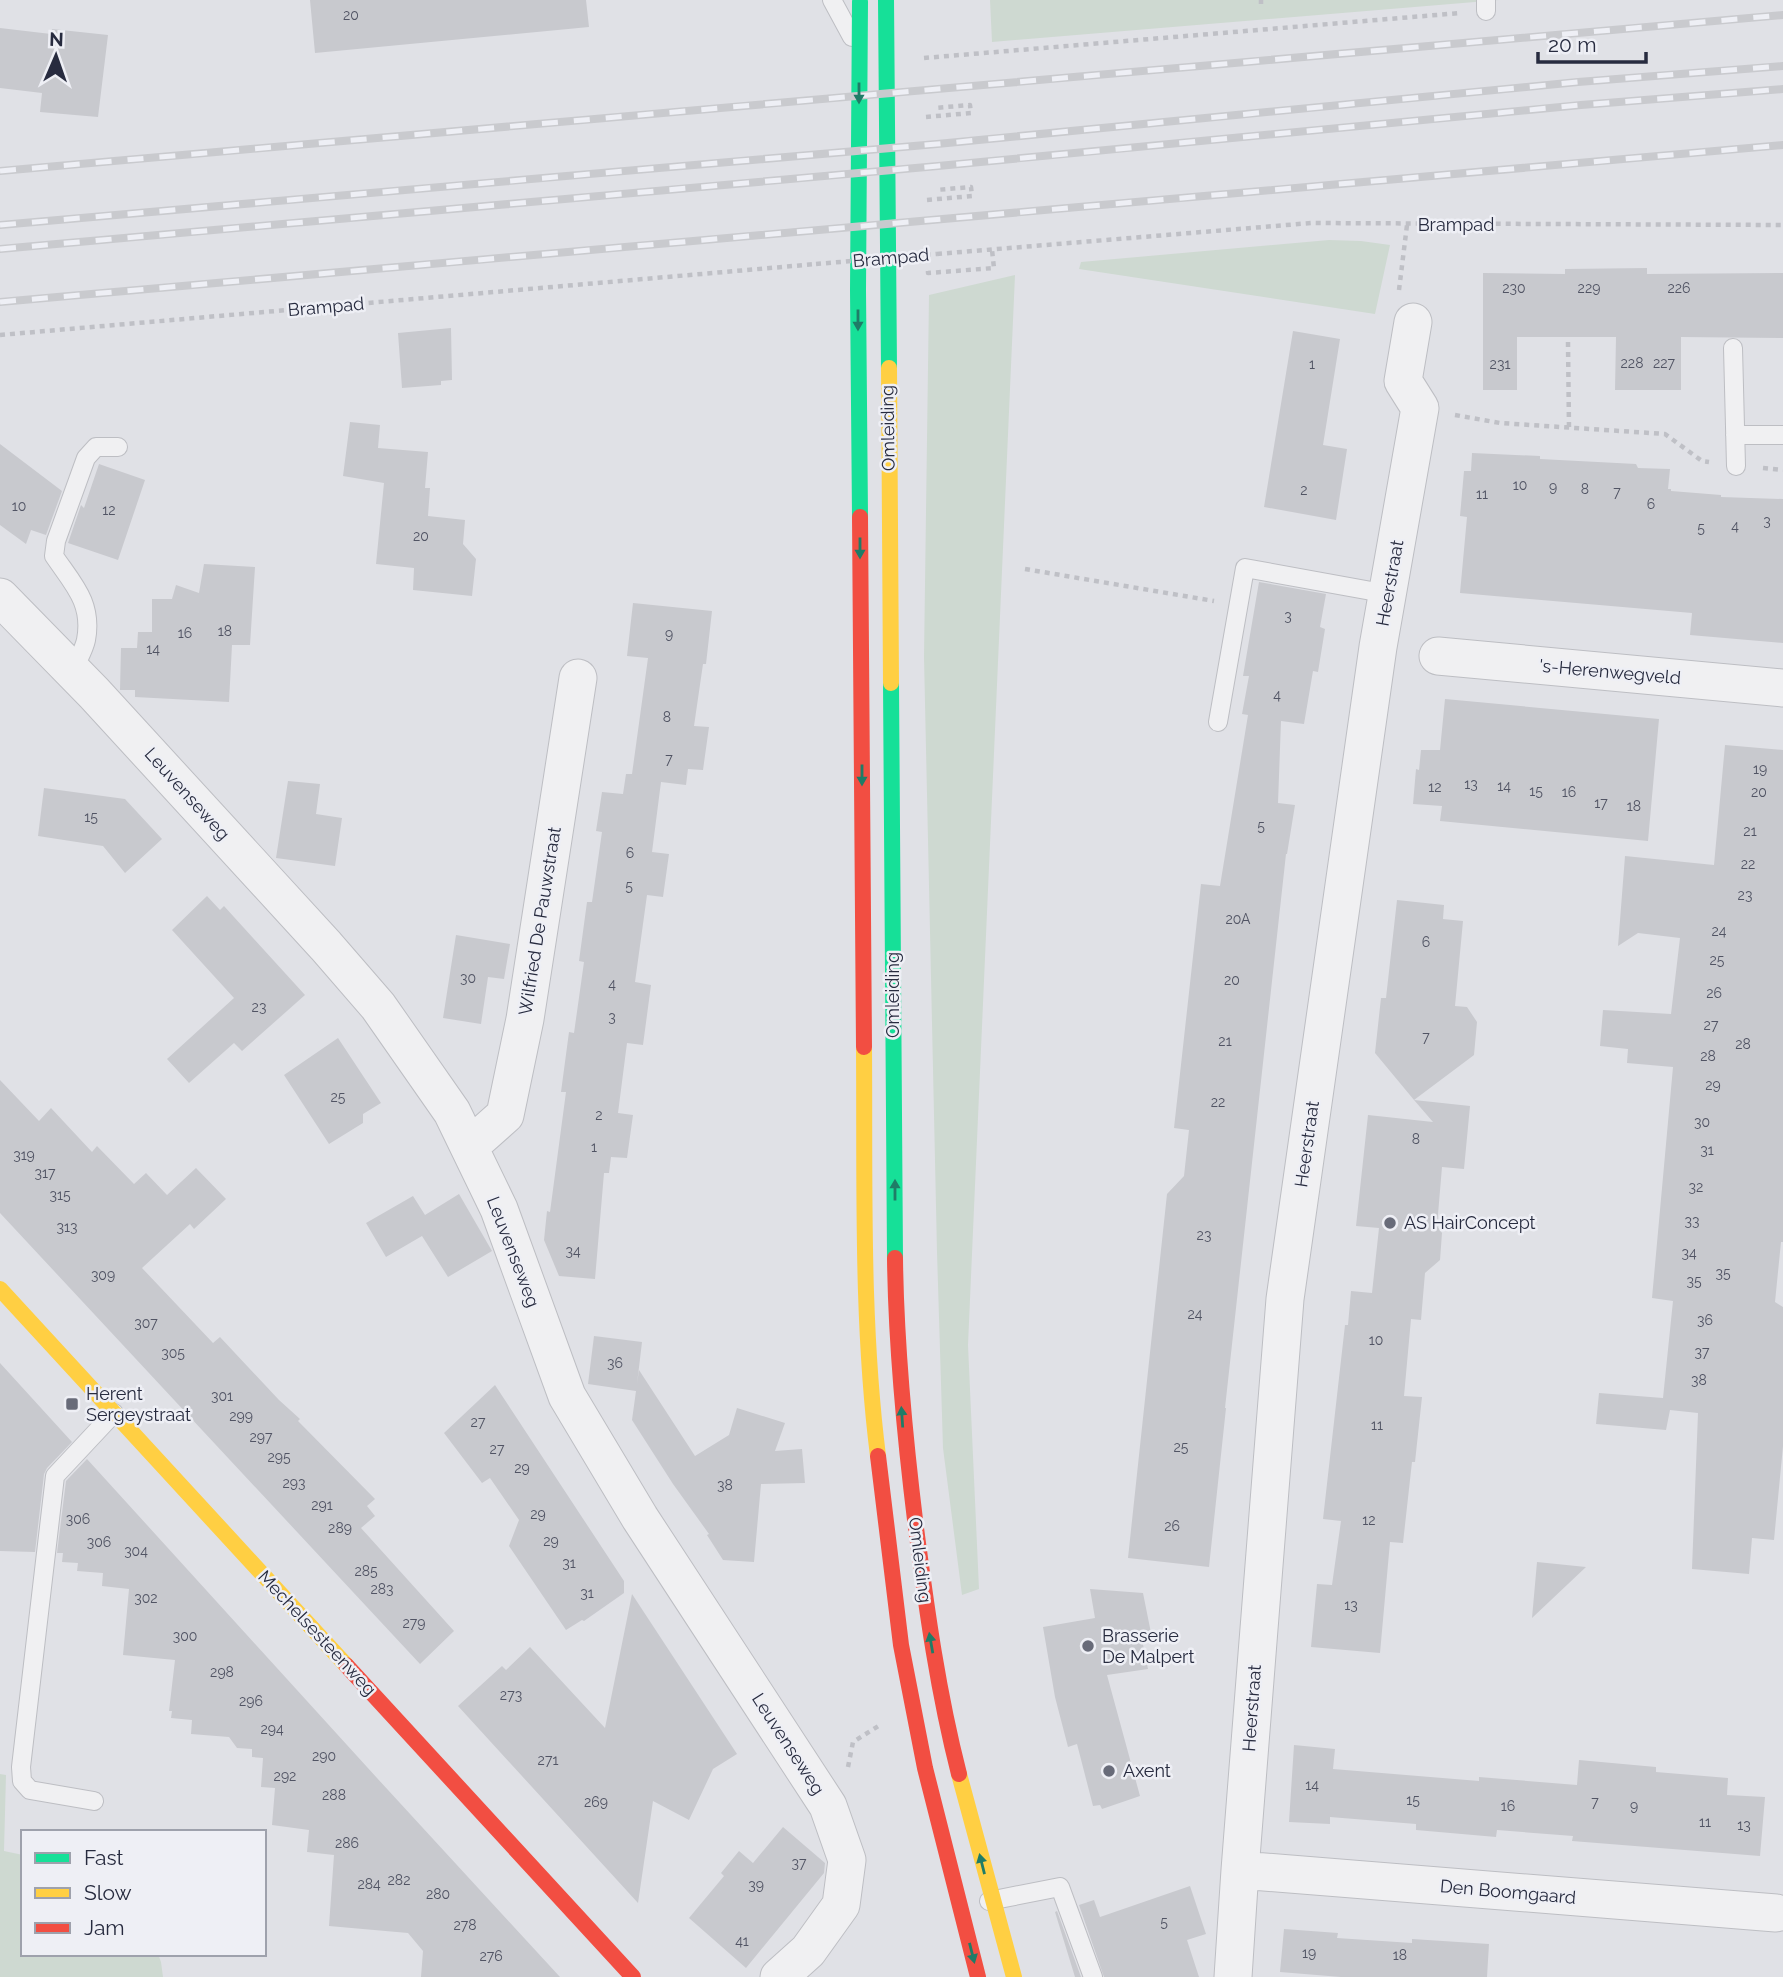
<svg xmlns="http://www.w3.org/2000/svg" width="1783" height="1977" font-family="Raleway,sans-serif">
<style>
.green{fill:#ced9d1}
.building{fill:#c8c9ce}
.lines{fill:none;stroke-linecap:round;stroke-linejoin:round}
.lane-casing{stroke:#bdbec3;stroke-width:20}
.street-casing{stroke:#bdbec3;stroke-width:39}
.path{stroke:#bfc0c6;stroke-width:4.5;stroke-dasharray:5 5;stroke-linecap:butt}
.lane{stroke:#f0f0f2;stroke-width:18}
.street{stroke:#f0f0f2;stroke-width:37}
.fast{stroke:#16e098;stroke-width:16}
.slow{stroke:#ffcf43;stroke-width:16}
.jam{stroke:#f24e42;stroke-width:16}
.rail-casing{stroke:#c9cace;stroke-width:8}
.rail{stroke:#eeeff5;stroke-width:5;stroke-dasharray:16;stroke-linecap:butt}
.path-bridge{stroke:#bfc0c6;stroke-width:4.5;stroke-dasharray:5 5;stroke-linecap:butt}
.oneway{fill:#1f7c67}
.poi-dot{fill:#686b79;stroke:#eeeff5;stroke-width:2.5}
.labels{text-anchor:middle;stroke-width:5;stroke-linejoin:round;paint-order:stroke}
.number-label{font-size:14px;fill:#515464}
.street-label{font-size:18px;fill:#272b3f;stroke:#eeeff5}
.poi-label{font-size:18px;fill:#272b3f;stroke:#eeeff5;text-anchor:start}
</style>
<rect width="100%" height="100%" fill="#e0e1e6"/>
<path class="green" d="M 990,0 L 1499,0 L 992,42 Z
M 1329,240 L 1361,241 L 1390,245 L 1375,314 L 1079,269 L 1081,262 Z
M 1015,275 L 968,1345 L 979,1589 L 962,1595 L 943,1448 L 937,1252 L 924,657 L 929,295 Z
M 0,1774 L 6,1775 L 4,1851 L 23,1855 L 23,1954 L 158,1954 L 161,1962 L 163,1977 L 0,1977 Z"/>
<path class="building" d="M 310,0 L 586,0 L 589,27 L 315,53 Z
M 0,28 L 51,34 L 52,29 L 108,35 L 98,117 L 40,112 L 42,93 L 0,88 Z
M 1647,268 L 1647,274 L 1783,273 L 1783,338 L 1681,337 L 1681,390 L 1615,390 L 1616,337 L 1517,337 L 1517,390 L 1483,390 L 1483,273 L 1565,274 L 1565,269 Z
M 451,328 L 452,380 L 441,381 L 441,385 L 402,388 L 398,333 Z
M 1293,331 L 1340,339 L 1323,445 L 1347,449 L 1336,520 L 1264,507 Z
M 350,422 L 380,425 L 378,448 L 428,452 L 425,488 L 430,488 L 428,516 L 465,520 L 463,544 L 476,559 L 472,596 L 413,590 L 414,568 L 376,564 L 384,483 L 343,476 Z
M 0,444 L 62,491 L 46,535 L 31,530 L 26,544 L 0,525 Z
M 1472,453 L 1540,456 L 1540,459 L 1636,464 L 1638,468 L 1670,469 L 1668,489 L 1671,489 L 1671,491 L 1721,495 L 1721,497 L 1783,499 L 1783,643 L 1690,635 L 1692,613 L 1460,593 L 1467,517 L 1460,516 L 1464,471 L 1471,471 Z
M 99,464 L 145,480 L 118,560 L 68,543 L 81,505 L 84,508 Z
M 204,564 L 255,567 L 250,645 L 232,645 L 229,702 L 135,697 L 135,690 L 120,690 L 121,648 L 137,648 L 138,632 L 152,632 L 152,599 L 172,599 L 176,585 L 199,593 Z
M 1259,582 L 1326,594 L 1320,627 L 1325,629 L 1318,672 L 1313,671 L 1304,724 L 1281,721 L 1278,803 L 1295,805 L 1287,854 L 1286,854 L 1225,1408 L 1226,1408 L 1209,1567 L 1128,1558 L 1167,1194 L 1184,1176 L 1189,1130 L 1174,1128 L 1201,884 L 1220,886 L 1248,715 L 1242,714 L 1249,676 L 1243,676 Z
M 633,603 L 712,611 L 706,664 L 703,664 L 694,726 L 709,727 L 703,770 L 688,769 L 686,785 L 661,782 L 652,852 L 669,854 L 663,897 L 647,895 L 635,982 L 651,985 L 643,1045 L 627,1043 L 618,1113 L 633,1115 L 627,1158 L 611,1157 L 609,1173 L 604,1173 L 595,1279 L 559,1276 L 544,1240 L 547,1211 L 550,1212 L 566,1092 L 561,1092 L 569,1032 L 574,1033 L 584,962 L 579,961 L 587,902 L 592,902 L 602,832 L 596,831 L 602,792 L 623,794 L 626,774 L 632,774 L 648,658 L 627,656 Z
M 1445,699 L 1659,719 L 1648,841 L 1440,821 L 1442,806 L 1413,804 L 1416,769 L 1419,770 L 1421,750 L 1440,750 Z
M 1725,745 L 1783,750 L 1783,1242 L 1781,1242 L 1775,1302 L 1783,1307 L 1783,1446 L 1774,1540 L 1752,1538 L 1749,1574 L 1692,1569 L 1698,1413 L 1670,1410 L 1666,1430 L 1596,1424 L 1599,1393 L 1663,1398 L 1673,1301 L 1652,1298 L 1673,1067 L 1627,1063 L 1628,1049 L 1600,1046 L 1603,1010 L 1671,1014 L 1680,938 L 1638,933 L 1618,946 L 1625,856 L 1714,865 Z
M 288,781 L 320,784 L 316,814 L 342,818 L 335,866 L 276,858 Z
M 44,788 L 125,799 L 162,839 L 125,873 L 103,846 L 38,836 Z
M 207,896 L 220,910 L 224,906 L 305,995 L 242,1051 L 234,1043 L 189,1083 L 167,1059 L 234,998 L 172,930 Z
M 1397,900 L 1444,905 L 1443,919 L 1463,921 L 1455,1006 L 1467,1007 L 1477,1022 L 1474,1055 L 1414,1100 L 1375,1053 L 1381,998 L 1386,998 Z
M 456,935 L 510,944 L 504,979 L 488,977 L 481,1024 L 443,1018 Z
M 338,1038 L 381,1103 L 363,1114 L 363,1123 L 329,1144 L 284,1075 Z
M 0,1080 L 39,1121 L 51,1108 L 92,1152 L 97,1146 L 134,1184 L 146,1173 L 167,1195 L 196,1168 L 226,1199 L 194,1229 L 190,1224 L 142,1268 L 213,1343 L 220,1337 L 279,1400 L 300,1419 L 298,1421 L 375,1499 L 367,1506 L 375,1516 L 361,1528 L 454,1631 L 420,1664 L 0,1213 Z
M 1414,1100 L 1470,1106 L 1464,1169 L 1442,1167 L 1437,1226 L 1442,1233 L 1440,1260 L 1425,1273 L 1421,1320 L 1411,1319 L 1404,1396 L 1422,1397 L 1415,1462 L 1412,1462 L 1403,1543 L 1390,1542 L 1380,1653 L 1311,1647 L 1317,1584 L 1332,1585 L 1341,1521 L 1323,1519 L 1345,1325 L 1348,1325 L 1351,1291 L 1372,1293 L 1379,1228 L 1356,1226 L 1368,1115 L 1433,1122 Z
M 459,1194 L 492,1251 L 448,1277 L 422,1236 L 386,1257 L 366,1223 L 413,1196 L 425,1215 Z
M 594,1336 L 642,1342 L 637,1384 L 639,1370 L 695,1456 L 729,1435 L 737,1408 L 785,1423 L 775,1451 L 802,1449 L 805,1483 L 761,1484 L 754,1562 L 723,1560 L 707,1535 L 709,1534 L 673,1484 L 632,1420 L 636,1391 L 588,1384 Z
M 0,1363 L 72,1442 L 47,1468 L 44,1474 L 35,1552 L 0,1551 Z
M 495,1385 L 624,1581 L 624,1593 L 584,1621 L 582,1620 L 566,1630 L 509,1546 L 519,1520 L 490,1478 L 482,1483 L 444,1433 Z
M 87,1459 L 377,1778 L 560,1977 L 421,1977 L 423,1951 L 408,1933 L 329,1926 L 334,1855 L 307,1852 L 309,1830 L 272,1825 L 275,1788 L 261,1787 L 263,1758 L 252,1757 L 252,1749 L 237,1748 L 229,1737 L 191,1734 L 192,1720 L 171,1718 L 172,1711 L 169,1711 L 175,1660 L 123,1655 L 129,1589 L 102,1586 L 103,1573 L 77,1571 L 78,1563 L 62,1562 L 63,1553 L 57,1553 L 66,1481 Z
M 1537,1562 L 1586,1567 L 1532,1618 Z
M 1090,1589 L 1143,1593 L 1151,1633 L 1141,1635 L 1148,1669 L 1107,1675 L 1140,1796 L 1102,1809 L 1100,1805 L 1093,1806 L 1077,1744 L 1068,1747 L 1055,1697 L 1043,1627 L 1095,1618 Z
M 632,1594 L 737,1754 L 713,1769 L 689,1820 L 653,1801 L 638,1903 L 458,1706 L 502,1666 L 506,1670 L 530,1647 L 605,1728 Z
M 1294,1745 L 1335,1749 L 1333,1769 L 1479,1781 L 1479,1777 L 1577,1785 L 1579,1760 L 1656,1767 L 1656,1772 L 1728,1778 L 1727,1795 L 1765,1797 L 1760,1856 L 1572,1841 L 1573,1836 L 1497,1830 L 1496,1837 L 1416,1830 L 1416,1824 L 1330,1817 L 1330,1824 L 1289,1822 Z
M 783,1827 L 825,1863 L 824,1873 L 746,1968 L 689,1918 L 724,1876 L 721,1873 L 739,1851 L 753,1863 Z
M 1190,1886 L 1206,1934 L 1187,1940 L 1199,1977 L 1104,1977 L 1079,1905 L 1094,1900 L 1100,1917 Z
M 1057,1911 L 1081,1977 L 1075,1977 L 1055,1912 Z
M 1284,1929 L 1338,1933 L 1337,1938 L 1412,1943 L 1412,1939 L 1489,1944 L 1487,1977 L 1341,1977 L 1280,1972 Z"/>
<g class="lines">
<g class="lane-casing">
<path id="lane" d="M 832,0 L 852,37
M 1486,11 L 1486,0
M 1733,348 L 1736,466
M 1735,435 L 1783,435
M 73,671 C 77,661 84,650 86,640 C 93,603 73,584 54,556 L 56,541 L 86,458 L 96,447 L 118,447
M 1218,722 L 1245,568 L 1388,594
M 94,1801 L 30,1790 L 22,1781 L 21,1767 L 55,1476 L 114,1413
M 989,1901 L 1060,1887 L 1093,1977"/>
</g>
<g class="street-casing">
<path id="street" d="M 0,597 L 94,693 L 326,946 L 378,1006 L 452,1112 L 499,1209 L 567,1396 L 640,1518 L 828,1806 L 847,1860 L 841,1905 L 808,1951 L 779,1977
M 1438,656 L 1783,688
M 469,1147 L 505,1115 L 525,1019 L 578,678
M 1240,1870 L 1776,1913
M 1233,1977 L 1240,1870 L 1285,1299 L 1378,647 L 1420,408 L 1403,381 L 1413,322"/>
</g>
<path class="path" d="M 1261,0 L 1261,4
M 924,58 L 1460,13
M 926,117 L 971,113 L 970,105 L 934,108
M 927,200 L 972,196 L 971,187 L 936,190
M 937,254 L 1311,223 L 1783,225
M 928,271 L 928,273 L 994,268 L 992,250
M 1399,290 L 1407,225
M 0,335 L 816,264
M 1568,342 L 1569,428
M 1455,415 L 1500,423 L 1665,434 L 1702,461 L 1709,462
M 1763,468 L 1783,470
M 1025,569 L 1214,601
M 848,1767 L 853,1742 L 880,1725"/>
<use href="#lane" class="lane"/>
<use href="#street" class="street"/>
<path class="fast" d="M 886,0 L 889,368
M 860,517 L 858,290 L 860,2
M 891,683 L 895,1258"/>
<path class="slow" d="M 889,368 L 891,683
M 864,1047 C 865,1183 861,1321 878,1456
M 0,1289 L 346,1665
M 959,1774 L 1014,1977"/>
<path class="jam" d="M 860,517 L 864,1047
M 895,1258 C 896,1348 905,1439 916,1528 C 927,1612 938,1692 959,1774
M 878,1456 L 901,1645 L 925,1768 L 978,1977
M 346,1665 L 633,1977"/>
<g class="rail-casing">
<path id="rail" d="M 0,171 L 1783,15
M 0,225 L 937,144 L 1578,82 L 1783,66
M 0,249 L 938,166 L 1581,105 L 1783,89
M 0,302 L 1783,145"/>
</g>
<use href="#rail" class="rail"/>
<path class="path-bridge" d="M 816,264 L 937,254"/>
</g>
<defs><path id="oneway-solid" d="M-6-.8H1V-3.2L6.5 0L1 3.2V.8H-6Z" transform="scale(1.75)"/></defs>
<g class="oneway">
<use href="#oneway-solid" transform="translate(859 93) rotate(90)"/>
<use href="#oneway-solid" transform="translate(858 320) rotate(90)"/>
<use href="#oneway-solid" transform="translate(860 548) rotate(90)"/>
<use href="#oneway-solid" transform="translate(862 775) rotate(90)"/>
<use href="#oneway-solid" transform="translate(895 1190) rotate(-90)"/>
<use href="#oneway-solid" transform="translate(902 1417) rotate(-94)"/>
<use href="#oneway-solid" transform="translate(931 1643) rotate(-100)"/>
<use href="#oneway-solid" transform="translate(982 1864) rotate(-104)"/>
<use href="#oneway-solid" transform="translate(972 1953) rotate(76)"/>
</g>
<g class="poi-dot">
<circle cx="1390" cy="1223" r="7"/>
<rect x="65" y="1397" width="14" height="14" rx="3.5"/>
<circle cx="1088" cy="1646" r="7"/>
<circle cx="1109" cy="1771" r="7"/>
</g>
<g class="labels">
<g class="number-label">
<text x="351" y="20">20</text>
<text x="1514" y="293">230</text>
<text x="1589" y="293">229</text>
<text x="1679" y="293">226</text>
<text x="1632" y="368">228</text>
<text x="1664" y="368">227</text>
<text x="1312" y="369">1</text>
<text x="1500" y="369">231</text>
<text x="1520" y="490">10</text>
<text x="1553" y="492">9</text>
<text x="1585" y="494">8</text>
<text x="1304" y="495">2</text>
<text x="1617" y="497">7</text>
<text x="1482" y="499">11</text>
<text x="1651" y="509">6</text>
<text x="19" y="511">10</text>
<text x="109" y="515">12</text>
<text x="1767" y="526">3</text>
<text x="1735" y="531">4</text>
<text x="1701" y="533">5</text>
<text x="421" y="541">20</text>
<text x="1288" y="621">3</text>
<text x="225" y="636">18</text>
<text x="185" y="638">16</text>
<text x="669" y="639">9</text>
<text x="153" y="654">14</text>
<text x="1277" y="700">4</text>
<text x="667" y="722">8</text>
<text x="669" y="764">7</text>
<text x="1760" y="774">19</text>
<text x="1471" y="789">13</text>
<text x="1504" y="791">14</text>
<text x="1435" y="792">12</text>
<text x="1536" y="796">15</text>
<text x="1569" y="797">16</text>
<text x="1759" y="797">20</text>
<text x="1601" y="808">17</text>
<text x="1634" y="811">18</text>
<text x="91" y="822">15</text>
<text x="1261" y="831">5</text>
<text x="1750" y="836">21</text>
<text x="630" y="858">6</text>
<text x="1748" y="869">22</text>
<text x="629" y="891">5</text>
<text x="1745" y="900">23</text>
<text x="1238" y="924">20A</text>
<text x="1719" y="936">24</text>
<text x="1426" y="947">6</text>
<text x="1717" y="965">25</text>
<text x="468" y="983">30</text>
<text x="1232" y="985">20</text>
<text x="612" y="989">4</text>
<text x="1714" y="998">26</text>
<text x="259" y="1012">23</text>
<text x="612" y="1022">3</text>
<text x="1711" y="1030">27</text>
<text x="1426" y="1042">7</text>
<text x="1225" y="1046">21</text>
<text x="1743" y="1049">28</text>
<text x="1708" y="1061">28</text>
<text x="1713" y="1090">29</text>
<text x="338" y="1102">25</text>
<text x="1218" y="1107">22</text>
<text x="599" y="1120">2</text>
<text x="1702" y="1127">30</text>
<text x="1416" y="1144">8</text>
<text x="594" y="1152">1</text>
<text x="1707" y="1155">31</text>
<text x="24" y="1160">319</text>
<text x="45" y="1178">317</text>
<text x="1696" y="1192">32</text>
<text x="60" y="1200">315</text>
<text x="1692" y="1226">33</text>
<text x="67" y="1232">313</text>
<text x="1204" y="1240">23</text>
<text x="573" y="1256">34</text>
<text x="1689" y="1258">34</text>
<text x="1723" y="1278">35</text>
<text x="103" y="1280">309</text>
<text x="1694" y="1286">35</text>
<text x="1195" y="1319">24</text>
<text x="1705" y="1325">36</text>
<text x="146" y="1328">307</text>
<text x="1376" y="1345">10</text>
<text x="1702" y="1357">37</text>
<text x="173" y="1358">305</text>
<text x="615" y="1368">36</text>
<text x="1699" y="1385">38</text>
<text x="222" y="1401">301</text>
<text x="241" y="1421">299</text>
<text x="478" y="1427">27</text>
<text x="1377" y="1430">11</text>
<text x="261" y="1442">297</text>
<text x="1181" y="1452">25</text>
<text x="497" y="1454">27</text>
<text x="279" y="1462">295</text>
<text x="522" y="1473">29</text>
<text x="294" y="1488">293</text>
<text x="725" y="1490">38</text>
<text x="322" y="1510">291</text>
<text x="538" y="1519">29</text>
<text x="78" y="1524">306</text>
<text x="1369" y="1525">12</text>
<text x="1172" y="1531">26</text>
<text x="340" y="1533">289</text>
<text x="551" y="1546">29</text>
<text x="99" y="1547">306</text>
<text x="136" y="1556">304</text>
<text x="569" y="1568">31</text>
<text x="366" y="1576">285</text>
<text x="382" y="1594">283</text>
<text x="587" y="1598">31</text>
<text x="146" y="1603">302</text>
<text x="1351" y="1610">13</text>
<text x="414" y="1628">279</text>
<text x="185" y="1641">300</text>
<text x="222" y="1677">298</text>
<text x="511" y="1700">273</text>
<text x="251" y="1706">296</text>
<text x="272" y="1734">294</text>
<text x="324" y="1761">290</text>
<text x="548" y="1765">271</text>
<text x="285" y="1781">292</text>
<text x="1312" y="1790">14</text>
<text x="334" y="1800">288</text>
<text x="1413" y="1805">15</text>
<text x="596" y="1807">269</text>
<text x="1595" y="1807">7</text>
<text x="1508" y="1811">16</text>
<text x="1634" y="1811">9</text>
<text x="1705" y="1827">11</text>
<text x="1744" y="1830">13</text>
<text x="347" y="1848">286</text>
<text x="799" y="1868">37</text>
<text x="399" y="1885">282</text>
<text x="369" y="1889">284</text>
<text x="756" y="1890">39</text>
<text x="438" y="1899">280</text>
<text x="1164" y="1927">5</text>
<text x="465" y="1930">278</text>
<text x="742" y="1946">41</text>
<text x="1309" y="1958">19</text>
<text x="1400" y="1960">18</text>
<text x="491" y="1961">276</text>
</g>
<g class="street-label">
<text x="1456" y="231">Brampad</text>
<text transform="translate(891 258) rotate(-5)" y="6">Brampad</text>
<text transform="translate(326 307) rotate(-5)" y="6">Brampad</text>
<text transform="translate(888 428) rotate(-91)" y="6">Omleiding</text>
<text transform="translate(1390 583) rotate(-80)" y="6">Heerstraat</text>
<text transform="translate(1610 672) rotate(5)" y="6">'s-Herenwegveld</text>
<text transform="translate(187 794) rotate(48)" y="6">Leuvenseweg</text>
<text transform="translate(540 921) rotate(-81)" y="6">Wilfried De Pauwstraat</text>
<text transform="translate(893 995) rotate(-90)" y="6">Omleiding</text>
<text transform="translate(1307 1144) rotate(-82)" y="6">Heerstraat</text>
<text transform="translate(513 1252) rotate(69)" y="6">Leuvenseweg</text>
<text transform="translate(920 1560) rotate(83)" y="6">Omleiding</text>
<text transform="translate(317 1633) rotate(47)" y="6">Mechelsesteenweg</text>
<text transform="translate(1252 1708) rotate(-86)" y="6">Heerstraat</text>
<text transform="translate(788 1744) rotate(57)" y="6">Leuvenseweg</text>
<text transform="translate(1508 1892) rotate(5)" y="6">Den Boomgaard</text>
</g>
<g class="poi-label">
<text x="1404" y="1229">AS HairConcept</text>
<text x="86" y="1400">Herent<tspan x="86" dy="21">Sergeystraat</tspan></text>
<text x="1102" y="1642">Brasserie<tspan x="1102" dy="21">De Malpert</tspan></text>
<text x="1123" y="1777">Axent</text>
</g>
</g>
<rect x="21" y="1830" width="245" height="126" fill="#eeeff5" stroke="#9ea1ac" stroke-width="2"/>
<rect x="35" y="1853" width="35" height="10" fill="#16e098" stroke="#9ea1ac" stroke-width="2"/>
<text x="84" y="1865" font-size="21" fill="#272b3f">Fast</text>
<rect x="35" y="1888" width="35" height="10" fill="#ffcf43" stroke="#9ea1ac" stroke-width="2"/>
<text x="84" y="1900" font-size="21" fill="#272b3f">Slow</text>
<rect x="35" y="1923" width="35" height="10" fill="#f24e42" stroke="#9ea1ac" stroke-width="2"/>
<text x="84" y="1935" font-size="21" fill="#272b3f">Jam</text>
<g transform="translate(56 56) rotate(2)" stroke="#eeeff5" stroke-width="5" paint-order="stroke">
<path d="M0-5L12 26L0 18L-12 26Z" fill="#272b3f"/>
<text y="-10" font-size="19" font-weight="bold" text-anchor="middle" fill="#272b3f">N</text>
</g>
<path d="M1538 52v10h108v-10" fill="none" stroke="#272b3f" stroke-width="3.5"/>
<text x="1548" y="52" font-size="21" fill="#272b3f" stroke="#eeeff5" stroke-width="5" paint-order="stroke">20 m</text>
</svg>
